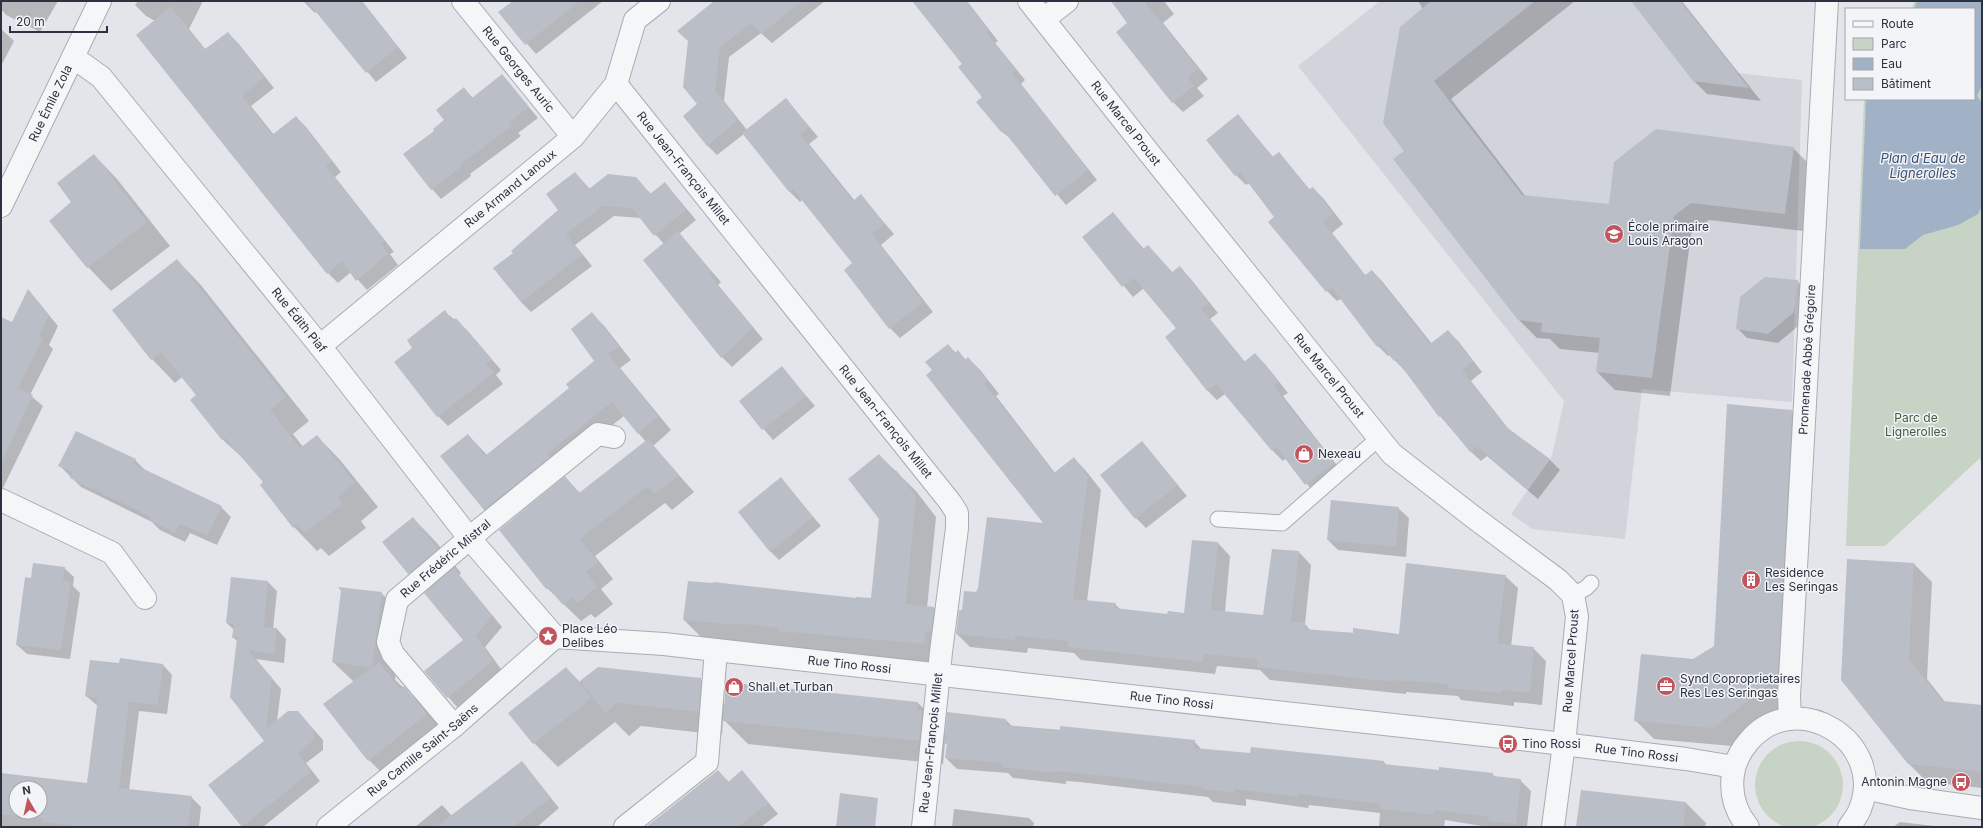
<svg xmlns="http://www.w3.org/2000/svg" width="1983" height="828" font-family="Inter,sans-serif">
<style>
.built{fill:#d1d4db}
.green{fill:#c7d3c5}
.water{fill:#a1b1c6}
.shadow{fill:#0003;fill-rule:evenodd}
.building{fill:#babec6;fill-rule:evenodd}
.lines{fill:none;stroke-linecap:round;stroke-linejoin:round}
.service-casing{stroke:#a8acb4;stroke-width:17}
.pedestrian-casing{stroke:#a8acb4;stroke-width:24}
.minor-casing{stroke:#a8acb4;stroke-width:24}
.service{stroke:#f5f6f8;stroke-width:15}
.pedestrian{stroke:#f5f6f8;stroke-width:22}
.minor{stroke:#f5f6f8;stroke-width:22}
.labels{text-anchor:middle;stroke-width:3;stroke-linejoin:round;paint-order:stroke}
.street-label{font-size:12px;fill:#2c3240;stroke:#f2f4f7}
.poi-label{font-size:12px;fill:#2c3240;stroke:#f2f4f7;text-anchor:start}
.park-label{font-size:12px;fill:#3e5b3b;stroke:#f2f4f7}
.water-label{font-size:13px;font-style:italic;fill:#3a4e71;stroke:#f2f4f7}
</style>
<rect width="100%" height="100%" fill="#e3e5ea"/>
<path class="built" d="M 1380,1 L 1680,1 L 1737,73 L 1802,80 L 1792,402 L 1642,389 L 1625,539 L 1532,529 L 1511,514 L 1552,456 L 1564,401 L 1298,66 Z"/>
<path class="green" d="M 1914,1 L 1982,1 L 1982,462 L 1979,459 L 1885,546 L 1846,546 L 1864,99 L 1974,99 L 1974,9 L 1912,9 Z
M1755 785a44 44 0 1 1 88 0a44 44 0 1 1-88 0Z"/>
<path class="water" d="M 1917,1 L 1982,1 L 1982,85 L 1977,96 L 1982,103 L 1982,206 L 1978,214 L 1958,225 L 1923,235 L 1905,249 L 1860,249 L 1866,99 L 1974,99 L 1974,9 L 1914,9 Z"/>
<path class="shadow" d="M 1,1 L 58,1 L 40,32 L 6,15 L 1,9 Z
M 138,1 L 203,1 L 189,29 L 206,50 L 228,33 L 238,43 L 274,88 L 251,106 L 274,135 L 296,117 L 306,127 L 341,172 L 335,177 L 394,252 L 390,254 L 398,265 L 367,290 L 351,272 L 338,283 L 328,273 L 155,21 L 146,16 L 135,5 Z
M 303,1 L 362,1 L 407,58 L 376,82 L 317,11 L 315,13 Z
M 511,1 L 603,1 L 536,54 L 499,12 L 512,2 Z
M 716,1 L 825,1 L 772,43 L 761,33 L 729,57 L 724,101 L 747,130 L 786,99 L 818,137 L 809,144 L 855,201 L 861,196 L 894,234 L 881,245 L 933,312 L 900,338 L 890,328 L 853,263 L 802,200 L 800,202 L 790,192 L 744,134 L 717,155 L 707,145 L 699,104 Z
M 913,1 L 967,1 L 998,41 L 995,43 L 1025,80 L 1021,84 L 1097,180 L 1066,205 L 1012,140 L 1001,131 L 963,64 Z
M 1111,1 L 1164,1 L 1174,14 L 1163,23 L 1208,79 L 1197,88 L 1204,96 L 1183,112 L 1173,102 L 1117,32 L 1129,23 Z
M 1418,1 L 1575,1 L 1451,99 L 1526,197 L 1610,205 L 1793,148 L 1811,166 L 1803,231 L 1709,220 L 1691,234 L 1670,396 L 1615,390 L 1597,372 L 1600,353 L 1560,349 L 1550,339 L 1537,338 L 1519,320 L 1405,151 L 1384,123 L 1401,28 L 1423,9 Z
M 1632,1 L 1682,1 L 1761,101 L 1707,94 L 1693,80 Z
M 1,29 L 14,41 L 1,66 Z
M 502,75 L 538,118 L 518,133 L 521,136 L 470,174 L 471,176 L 441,199 L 432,189 L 435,131 L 446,120 L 464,89 L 473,98 Z
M 1238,115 L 1273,157 L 1279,153 L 1310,190 L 1313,188 L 1323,198 L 1343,224 L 1332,233 L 1366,276 L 1372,271 L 1382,281 L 1432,344 L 1448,331 L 1458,341 L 1482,372 L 1471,381 L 1510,431 L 1550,460 L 1560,470 L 1538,499 L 1487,456 L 1481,461 L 1470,451 L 1440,416 L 1405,371 L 1390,355 L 1388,356 L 1378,346 L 1341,299 L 1337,301 L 1327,291 L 1269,222 L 1275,218 L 1249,183 L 1246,185 L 1236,175 Z
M 94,155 L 117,179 L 170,246 L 111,291 L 88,267 L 50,221 L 73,202 Z
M 575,173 L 590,189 L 636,178 L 651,194 L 665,183 L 696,220 L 679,234 L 721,282 L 718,285 L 763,339 L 732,367 L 722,357 L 644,260 L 664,244 L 641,218 L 614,216 L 575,245 L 592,266 L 531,312 L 521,302 L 514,254 L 560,210 Z
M 1113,214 L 1144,249 L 1148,246 L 1173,273 L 1180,268 L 1190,278 L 1218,313 L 1210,319 L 1245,362 L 1255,354 L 1265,364 L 1288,393 L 1283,396 L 1343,473 L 1316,495 L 1286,458 L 1283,461 L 1273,451 L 1225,394 L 1217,400 L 1207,390 L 1177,329 L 1144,288 L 1133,297 L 1084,237 Z
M 177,260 L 200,284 L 309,421 L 293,434 L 303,447 L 317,436 L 340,460 L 378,507 L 361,521 L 366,528 L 329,556 L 321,548 L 317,551 L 294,527 L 264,482 L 247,462 L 222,439 L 197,395 L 182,377 L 175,383 L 152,359 Z
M 1797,281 L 1807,291 L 1803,322 L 1778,343 L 1747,338 L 1737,328 Z
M 29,291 L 58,326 L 49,345 L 53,349 L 30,395 L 43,406 L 1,492 L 1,334 L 12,323 Z
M 445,312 L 466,329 L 501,370 L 496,375 L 503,384 L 448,426 L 438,416 Z
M 592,313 L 605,327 L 631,360 L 620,368 L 671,430 L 653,446 L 694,492 L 672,510 L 665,503 L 595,556 L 613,579 L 601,589 L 613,604 L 595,618 L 591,614 L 581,621 L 547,588 L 565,478 L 580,493 L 646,442 L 624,416 L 559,467 L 498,523 L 484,510 L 468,435 L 487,455 L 571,388 L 595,361 Z
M 948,345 L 956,353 L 958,351 L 966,360 L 968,358 L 981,371 L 999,394 L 996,396 L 1055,473 L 1074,458 L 1086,471 L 1101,490 L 1087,601 L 1115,604 L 1121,610 L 1168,615 L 1185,614 L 1218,543 L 1230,556 L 1225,612 L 1264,616 L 1299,552 L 1311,565 L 1305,624 L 1311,631 L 1400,635 L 1505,576 L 1518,588 L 1511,646 L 1533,648 L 1546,661 L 1542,705 L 1514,702 L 1514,706 L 1461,700 L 1458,696 L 1406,692 L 1406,694 L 1270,680 L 1260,670 L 1217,666 L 1215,674 L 1081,660 L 1074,653 L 1028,648 L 1027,653 L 970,647 L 957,634 L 963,611 L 977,593 L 1045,524 L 933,370 Z
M 782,368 L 815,406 L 773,440 L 740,401 Z
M 1792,411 L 1810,430 L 1796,696 L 1732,746 L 1654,739 L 1635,720 L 1693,660 L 1715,646 Z
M 1142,443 L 1187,496 L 1146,528 L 1136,518 Z
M 879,455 L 916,491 L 936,517 L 927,608 L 934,608 L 954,628 L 944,663 L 799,651 L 796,648 L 753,643 L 752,645 L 704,640 L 684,620 L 857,599 L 872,599 L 880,519 Z
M 135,460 L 145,470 L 221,507 L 231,517 L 217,545 L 190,533 L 185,542 L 160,530 L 152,522 L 81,487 L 60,466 Z
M 781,479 L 821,526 L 779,560 L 770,551 Z
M 1398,508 L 1409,518 L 1406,557 L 1338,550 L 1328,540 Z
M 413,518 L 436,542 L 461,573 L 459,575 L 502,627 L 485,647 L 503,672 L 458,708 L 425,671 L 464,641 L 428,592 L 409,573 L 383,542 Z
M 1914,564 L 1932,582 L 1927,679 L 1946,703 L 1982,706 L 1982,788 L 1927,782 L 1908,763 L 1842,680 Z
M 64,568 L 74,577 L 73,586 L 80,593 L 70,659 L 27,654 L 17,645 L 32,579 Z
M 268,582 L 277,591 L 273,629 L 277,629 L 286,639 L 284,663 L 256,659 L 281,689 L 277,721 L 298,712 L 323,740 L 323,750 L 306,763 L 320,781 L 263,827 L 243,827 L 210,785 L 265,741 L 238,642 L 233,637 L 234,630 L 227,623 Z
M 381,593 L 404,615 L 395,680 L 427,710 L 450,737 L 392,783 L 369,760 L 324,704 L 354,682 L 333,662 Z
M 120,664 L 163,665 L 172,675 L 167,714 L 139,711 L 129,790 L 191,797 L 201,807 L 199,827 L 1,826 L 1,774 L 88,784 L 98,706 L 86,696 ZM 16,788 L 40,788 L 40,812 L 16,812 Z
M 566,668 L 580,682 L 598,668 L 700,679 L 725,704 L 917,702 L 941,726 L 941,730 L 946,735 L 1006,720 L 1012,726 L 1194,741 L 1202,750 L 1251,754 L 1384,762 L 1386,765 L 1440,771 L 1492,774 L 1496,777 L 1520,780 L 1531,791 L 1527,827 L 1488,827 L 1445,820 L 1444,827 L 1379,827 L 1380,813 L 1309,805 L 1308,808 L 1246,799 L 1246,806 L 1213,802 L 1208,797 L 1080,782 L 1066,781 L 1066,784 L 1013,778 L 1008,773 L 957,769 L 946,758 L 948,745 L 945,743 L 943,764 L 748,744 L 723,719 L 722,735 L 641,726 L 629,736 L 615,722 L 558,767 L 534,743 L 510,713 Z
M 522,762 L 559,808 L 537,827 L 415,827 L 442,805 L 452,816 Z
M 718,771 L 729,782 L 742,771 L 778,814 L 761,827 L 647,827 Z
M 1686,803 L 1706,823 L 1705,827 L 1577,827 Z
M 954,809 L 1029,818 L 1034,823 L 1033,827 L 952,827 Z
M 1900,822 L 1943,827 L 1893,827 Z"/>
<path class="building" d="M 307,1 L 361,1 L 398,47 L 366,73 Z
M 513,1 L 580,1 L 525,45 L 498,12 Z
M 714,1 L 803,1 L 761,34 L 751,23 L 720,47 L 715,90 L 738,120 L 707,146 L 683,116 L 697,104 L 683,87 L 688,41 L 677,31 Z
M 912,1 L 966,1 L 989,30 L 986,32 L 1016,70 L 1012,73 L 1088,170 L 1055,196 L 1003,130 L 1001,132 L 976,102 L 982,97 L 958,67 L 962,64 Z
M 1111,1 L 1144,1 L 1198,69 L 1188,77 L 1194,86 L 1172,103 L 1116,32 L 1127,23 Z
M 1431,1 L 1535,1 L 1434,81 L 1522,195 L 1609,204 L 1614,162 L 1656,129 L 1794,147 L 1785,214 L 1691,203 L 1674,216 L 1652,378 L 1596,372 L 1600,338 L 1541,332 L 1542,323 L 1518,320 L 1393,159 L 1404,151 L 1383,123 L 1400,27 Z
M 1631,1 L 1680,1 L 1749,88 L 1693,81 Z
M 171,7 L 205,49 L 228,32 L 264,77 L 242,96 L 272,135 L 296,116 L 332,161 L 326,166 L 385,241 L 381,244 L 388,254 L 356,281 L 342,261 L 327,274 L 136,35 Z
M 502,74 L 529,107 L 509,123 L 512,126 L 461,164 L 462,166 L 431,190 L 403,154 L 434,131 L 433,129 L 444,120 L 436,110 L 464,87 L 472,98 Z
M 786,98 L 809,127 L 800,134 L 853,201 L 861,194 L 885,224 L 872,234 L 923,302 L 889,329 L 844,270 L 852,263 L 793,189 L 789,192 L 742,133 Z
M 1238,114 L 1272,157 L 1279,152 L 1309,189 L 1313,187 L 1333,214 L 1323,222 L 1365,275 L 1372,270 L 1430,344 L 1448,330 L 1473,361 L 1462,370 L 1505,426 L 1550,459 L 1528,490 L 1477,446 L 1470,452 L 1441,415 L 1439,417 L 1396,359 L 1394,361 L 1380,344 L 1377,347 L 1332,288 L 1326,292 L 1268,222 L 1274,217 L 1240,172 L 1235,176 L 1206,140 Z
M 94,154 L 147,222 L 87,268 L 49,221 L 71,202 L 57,183 Z
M 575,172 L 589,189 L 608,174 L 636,177 L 650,194 L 665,182 L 686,210 L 654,236 L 632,208 L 603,206 L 566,234 L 582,255 L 521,302 L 493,268 L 513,253 L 511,251 L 558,210 L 546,194 Z
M 1113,212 L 1143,249 L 1148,245 L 1172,272 L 1180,266 L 1209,303 L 1201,308 L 1244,362 L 1255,353 L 1279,382 L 1274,386 L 1304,426 L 1305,425 L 1334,463 L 1305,485 L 1277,448 L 1272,451 L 1216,384 L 1207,391 L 1165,337 L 1176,328 L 1134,278 L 1122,287 L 1082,237 Z
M 678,231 L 712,272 L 709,274 L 753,328 L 721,358 L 643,260 Z
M 177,259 L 286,397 L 270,410 L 300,448 L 317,435 L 355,483 L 338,497 L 343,504 L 305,533 L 297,524 L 293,528 L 260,485 L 263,482 L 225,438 L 222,440 L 190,400 L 196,395 L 161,352 L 151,360 L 112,310 Z
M 1765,277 L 1798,280 L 1794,312 L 1768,334 L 1736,329 L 1740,297 Z
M 28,289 L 49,315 L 39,336 L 43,338 L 18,388 L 33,395 L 1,463 L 1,317 L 12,322 Z
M 445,310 L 452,321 L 456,318 L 492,360 L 486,364 L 494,373 L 437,417 L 394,362 L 412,348 L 407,340 Z
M 592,312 L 619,347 L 608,354 L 658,416 L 638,434 L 612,402 L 547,454 L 550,457 L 484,510 L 440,456 L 468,434 L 485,456 L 569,388 L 566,384 L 594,361 L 571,329 Z
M 948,344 L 955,353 L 958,350 L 965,360 L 968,357 L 988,381 L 984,383 L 1054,473 L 1074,457 L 1088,477 L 1073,599 L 1116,603 L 1115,608 L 1167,614 L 1168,611 L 1184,613 L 1192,540 L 1218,542 L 1211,610 L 1263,615 L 1272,549 L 1299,551 L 1291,621 L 1305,623 L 1305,629 L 1353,633 L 1353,628 L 1399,634 L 1406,563 L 1506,575 L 1497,643 L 1534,647 L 1530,693 L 1502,690 L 1501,693 L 1448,688 L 1448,684 L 1394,680 L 1394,682 L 1257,667 L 1258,659 L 1204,654 L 1203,662 L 1067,647 L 1068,641 L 1015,636 L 1015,640 L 956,634 L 959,610 L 962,610 L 964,591 L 976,592 L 978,588 L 987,517 L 1043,523 L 926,375 L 932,370 L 925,362 Z
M 782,366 L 806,396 L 762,430 L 739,401 Z
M 1727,404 L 1792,410 L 1778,677 L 1713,728 L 1634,721 L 1641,654 L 1693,659 L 1714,646 Z
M 76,431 L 136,459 L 133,464 L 222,506 L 207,536 L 180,524 L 175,533 L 149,520 L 151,517 L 70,478 L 72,472 L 58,466 Z
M 648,439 L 679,475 L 654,494 L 648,486 L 580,539 L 598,562 L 586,572 L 597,587 L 578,603 L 573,598 L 563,605 L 549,588 L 546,589 L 499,530 L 565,476 L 579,493 Z
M 1142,441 L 1178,485 L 1135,519 L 1100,475 Z
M 879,454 L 894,472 L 896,470 L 916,496 L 906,604 L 934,607 L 931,632 L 926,631 L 924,644 L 778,631 L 779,628 L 733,623 L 732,625 L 683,620 L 688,581 L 713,583 L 713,582 L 856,598 L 856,597 L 871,598 L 879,519 L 848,479 Z
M 781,477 L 813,517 L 770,552 L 738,512 Z
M 1331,500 L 1399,507 L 1396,547 L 1327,540 Z
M 413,517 L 438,549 L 408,574 L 382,542 Z
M 1847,559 L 1914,563 L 1909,660 L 1943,701 L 1982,705 L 1982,772 L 1908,764 L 1841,680 Z
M 33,563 L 65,567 L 63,581 L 71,582 L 61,650 L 16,645 L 25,577 L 31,578 Z
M 454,568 L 492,616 L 476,636 L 493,661 L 447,698 L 424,671 L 463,640 L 424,593 Z
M 231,577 L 268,581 L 264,627 L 277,628 L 274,654 L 248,650 L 272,678 L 266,729 L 288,711 L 298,711 L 314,730 L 314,740 L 298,753 L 312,771 L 242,827 L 208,785 L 264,741 L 230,697 L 237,638 L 232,638 L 234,624 L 226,623 Z
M 338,587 L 382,592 L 372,668 L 379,662 L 400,689 L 404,686 L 427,714 L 368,761 L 323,704 L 371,668 L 332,662 L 341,591 Z
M 120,658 L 163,664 L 158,705 L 129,702 L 119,788 L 192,796 L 188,827 L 85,827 L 42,822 L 43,819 L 1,814 L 1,773 L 87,783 L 98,698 L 85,696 L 90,660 L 119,663 ZM 16,788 L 40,788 L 40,812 L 16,812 Z
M 566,667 L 592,698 L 533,744 L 508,713 Z
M 598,667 L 701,678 L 699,712 L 617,703 L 605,713 L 580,681 Z
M 726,682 L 918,702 L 917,710 L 922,710 L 919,741 L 723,721 Z
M 947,712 L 1006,719 L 1006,725 L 1060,731 L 1060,726 L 1195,740 L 1194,748 L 1250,753 L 1251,747 L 1366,759 L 1384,761 L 1384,764 L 1439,770 L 1439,767 L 1493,773 L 1493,776 L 1521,779 L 1516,824 L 1488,821 L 1489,817 L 1434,810 L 1434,815 L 1379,809 L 1380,804 L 1298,794 L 1298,797 L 1235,789 L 1235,793 L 1201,789 L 1202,787 L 1068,772 L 1056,771 L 1055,773 L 1001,767 L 1002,763 L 945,758 L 947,744 L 944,743 Z
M 522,761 L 551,798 L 513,827 L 436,827 Z
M 718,770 L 728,782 L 742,770 L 769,803 L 738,827 L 646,827 Z
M 1581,790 L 1686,802 L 1683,827 L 1576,827 Z
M 840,793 L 878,798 L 875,827 L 836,827 Z"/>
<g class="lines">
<g class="service-casing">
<path id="service" d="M 1218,519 L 1282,523 L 1379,438
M 1573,595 L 1586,588 L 1591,583"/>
</g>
<g class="pedestrian-casing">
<g id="pedestrian">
<path id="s1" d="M 1790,719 L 1789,696 L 1827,1"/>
</g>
</g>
<g class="minor-casing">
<g id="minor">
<path id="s2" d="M 463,1 L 573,137"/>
<path id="s3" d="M 1029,1 L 1150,154 L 1392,454 L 1472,516 L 1558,580 L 1573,595 L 1577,617 L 1564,744 L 1553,827"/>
<path d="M 1044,19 L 1067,1"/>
<path id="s4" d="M 73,57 L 101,77 L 320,346 L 470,539 L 555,637"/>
<path id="s5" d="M 616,84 L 950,502 L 957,513 L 957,528 L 941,652 L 923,827"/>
<path id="s6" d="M 1,206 L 100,1"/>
<path id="s7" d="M 320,346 L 573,137 L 616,84 L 635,20 L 659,1"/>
<path d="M 1,500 L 112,553 L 145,598"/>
<path id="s8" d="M 454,726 L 393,654 L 388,642 L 397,600 L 484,526 L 598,434 L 614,437"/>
<path d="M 1865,788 L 1910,798 L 1982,808"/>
<path id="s9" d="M 328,827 L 454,726 L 555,637 L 664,644 L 716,650 L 1538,741 L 1686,759 L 1734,767"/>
<path d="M 625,827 L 707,762 L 716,650"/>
<path d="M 1748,827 C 1735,811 1730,794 1733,774 C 1735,761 1741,750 1749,741 C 1796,686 1887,741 1860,809 C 1858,815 1853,821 1849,827"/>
</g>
</g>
<use href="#service" class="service"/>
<use href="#pedestrian" class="pedestrian"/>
<use href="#minor" class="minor"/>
</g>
<defs>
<g id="school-disc" transform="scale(1)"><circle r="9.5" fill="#c2545d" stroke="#f2f4f7"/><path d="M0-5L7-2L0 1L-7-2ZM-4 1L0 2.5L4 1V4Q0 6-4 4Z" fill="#fff"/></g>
<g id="shop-disc" transform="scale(1)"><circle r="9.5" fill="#c2545d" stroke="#f2f4f7"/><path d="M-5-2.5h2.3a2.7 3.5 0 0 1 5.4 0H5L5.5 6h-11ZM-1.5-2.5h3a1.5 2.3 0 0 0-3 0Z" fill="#fff"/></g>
<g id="building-disc" transform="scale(1)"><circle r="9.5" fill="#c2545d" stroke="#f2f4f7"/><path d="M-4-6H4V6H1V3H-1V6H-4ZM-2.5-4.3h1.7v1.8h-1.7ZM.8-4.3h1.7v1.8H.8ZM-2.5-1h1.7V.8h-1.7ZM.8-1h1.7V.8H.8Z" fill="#fff"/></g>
<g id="sight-disc" transform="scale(1)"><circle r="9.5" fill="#c2545d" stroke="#f2f4f7"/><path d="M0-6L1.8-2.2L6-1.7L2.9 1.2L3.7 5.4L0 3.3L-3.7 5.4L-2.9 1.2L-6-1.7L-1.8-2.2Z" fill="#fff"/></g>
<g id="office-disc" transform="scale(1)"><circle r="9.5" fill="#c2545d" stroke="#f2f4f7"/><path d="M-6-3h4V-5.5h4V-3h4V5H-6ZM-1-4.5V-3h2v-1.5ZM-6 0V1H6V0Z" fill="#fff"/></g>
<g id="bus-disc" transform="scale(1)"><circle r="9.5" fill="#c2545d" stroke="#f2f4f7"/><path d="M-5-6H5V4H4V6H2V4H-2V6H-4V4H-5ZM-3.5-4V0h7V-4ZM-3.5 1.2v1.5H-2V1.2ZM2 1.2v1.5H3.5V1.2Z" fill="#fff"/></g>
</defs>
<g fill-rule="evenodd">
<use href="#school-disc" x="1614" y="234"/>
<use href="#shop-disc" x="1304" y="454"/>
<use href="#building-disc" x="1751" y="580"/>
<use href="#sight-disc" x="548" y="636"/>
<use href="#office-disc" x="1666" y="686"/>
<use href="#shop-disc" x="734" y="687"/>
<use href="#bus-disc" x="1508" y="744"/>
<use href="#bus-disc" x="1961" y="782"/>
</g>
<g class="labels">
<g class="street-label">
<text dy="4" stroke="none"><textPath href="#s2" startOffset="88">Rue Georges Auric</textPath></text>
<text dy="4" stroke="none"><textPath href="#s6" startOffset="114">Rue Émile Zola</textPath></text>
<text dy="4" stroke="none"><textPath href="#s3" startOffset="156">Rue Marcel Proust</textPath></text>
<text dy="4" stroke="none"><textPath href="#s5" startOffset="108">Rue Jean-François Millet</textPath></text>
<text dy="4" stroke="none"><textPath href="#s7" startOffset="247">Rue Armand Lanoux</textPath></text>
<text dy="4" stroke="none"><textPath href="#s4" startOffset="348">Rue Édith Piaf</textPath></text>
<text dy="4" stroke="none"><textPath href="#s1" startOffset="360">Promenade Abbé Grégoire</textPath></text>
<text dy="4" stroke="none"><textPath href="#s3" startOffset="480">Rue Marcel Proust</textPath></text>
<text dy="4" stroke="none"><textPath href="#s5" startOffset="432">Rue Jean-François Millet</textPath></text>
<text dy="4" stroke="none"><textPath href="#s8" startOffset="214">Rue Frédéric Mistral</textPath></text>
<text transform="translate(1571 661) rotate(-86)" y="4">Rue Marcel Proust</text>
<text dy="4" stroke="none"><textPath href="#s9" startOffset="592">Rue Tino Rossi</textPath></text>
<text dy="4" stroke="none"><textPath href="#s9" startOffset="916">Rue Tino Rossi</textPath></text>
<text transform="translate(931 743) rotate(-84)" y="4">Rue Jean-François Millet</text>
<text dy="4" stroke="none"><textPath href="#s9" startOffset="122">Rue Camille Saint-Saëns</textPath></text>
<text dy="4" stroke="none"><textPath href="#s9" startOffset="1384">Rue Tino Rossi</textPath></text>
</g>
<g class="poi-label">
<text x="1628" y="231">École primaire<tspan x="1628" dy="14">Louis Aragon</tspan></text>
<text x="1318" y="458">Nexeau</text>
<text x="1765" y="577">Residence<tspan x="1765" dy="14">Les Seringas</tspan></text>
<text x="562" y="633">Place Léo<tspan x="562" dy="14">Delibes</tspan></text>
<text x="1680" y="683">Synd Coproprietaires<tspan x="1680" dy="14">Res Les Seringas</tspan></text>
<text x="748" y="691">Shall et Turban</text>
<text x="1522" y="748">Tino Rossi</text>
<text x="1947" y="786" text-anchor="end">Antonin Magne</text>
</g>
<g class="park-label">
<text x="1916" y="422">Parc de<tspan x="1916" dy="14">Lignerolles</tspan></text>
</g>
<g class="water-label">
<text x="1923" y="163">Plan d'Eau de<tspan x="1923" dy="15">Lignerolles</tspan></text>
</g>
</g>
<rect width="1983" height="828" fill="none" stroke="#2c3240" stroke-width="4"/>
<rect x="1845" y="8" width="130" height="92" fill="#f2f4f7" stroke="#a3a6ae"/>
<rect x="1853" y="21" width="20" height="6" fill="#f5f6f8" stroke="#a3a6ae"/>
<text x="1881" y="28" font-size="12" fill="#2c3240">Route</text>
<rect x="1853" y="38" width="20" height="12" fill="#c7d3c5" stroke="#a3a6ae"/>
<text x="1881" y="48" font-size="12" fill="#2c3240">Parc</text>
<rect x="1853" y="58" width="20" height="12" fill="#a1b1c6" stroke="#a3a6ae"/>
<text x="1881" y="68" font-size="12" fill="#2c3240">Eau</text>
<rect x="1853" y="78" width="20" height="12" fill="#babec6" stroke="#a3a6ae"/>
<text x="1881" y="88" font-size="12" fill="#2c3240">Bâtiment</text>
<g transform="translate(28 800) rotate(351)"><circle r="19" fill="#f2f4f7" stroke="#a3a6ae"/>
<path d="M0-3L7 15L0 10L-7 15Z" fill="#c2545d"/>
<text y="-6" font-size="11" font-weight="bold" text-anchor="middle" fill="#2c3240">N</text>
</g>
<path d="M10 26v6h97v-6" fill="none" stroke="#2c3240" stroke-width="2"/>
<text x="16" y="26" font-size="12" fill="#2c3240" stroke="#f2f4f7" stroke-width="3" paint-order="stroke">20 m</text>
</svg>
